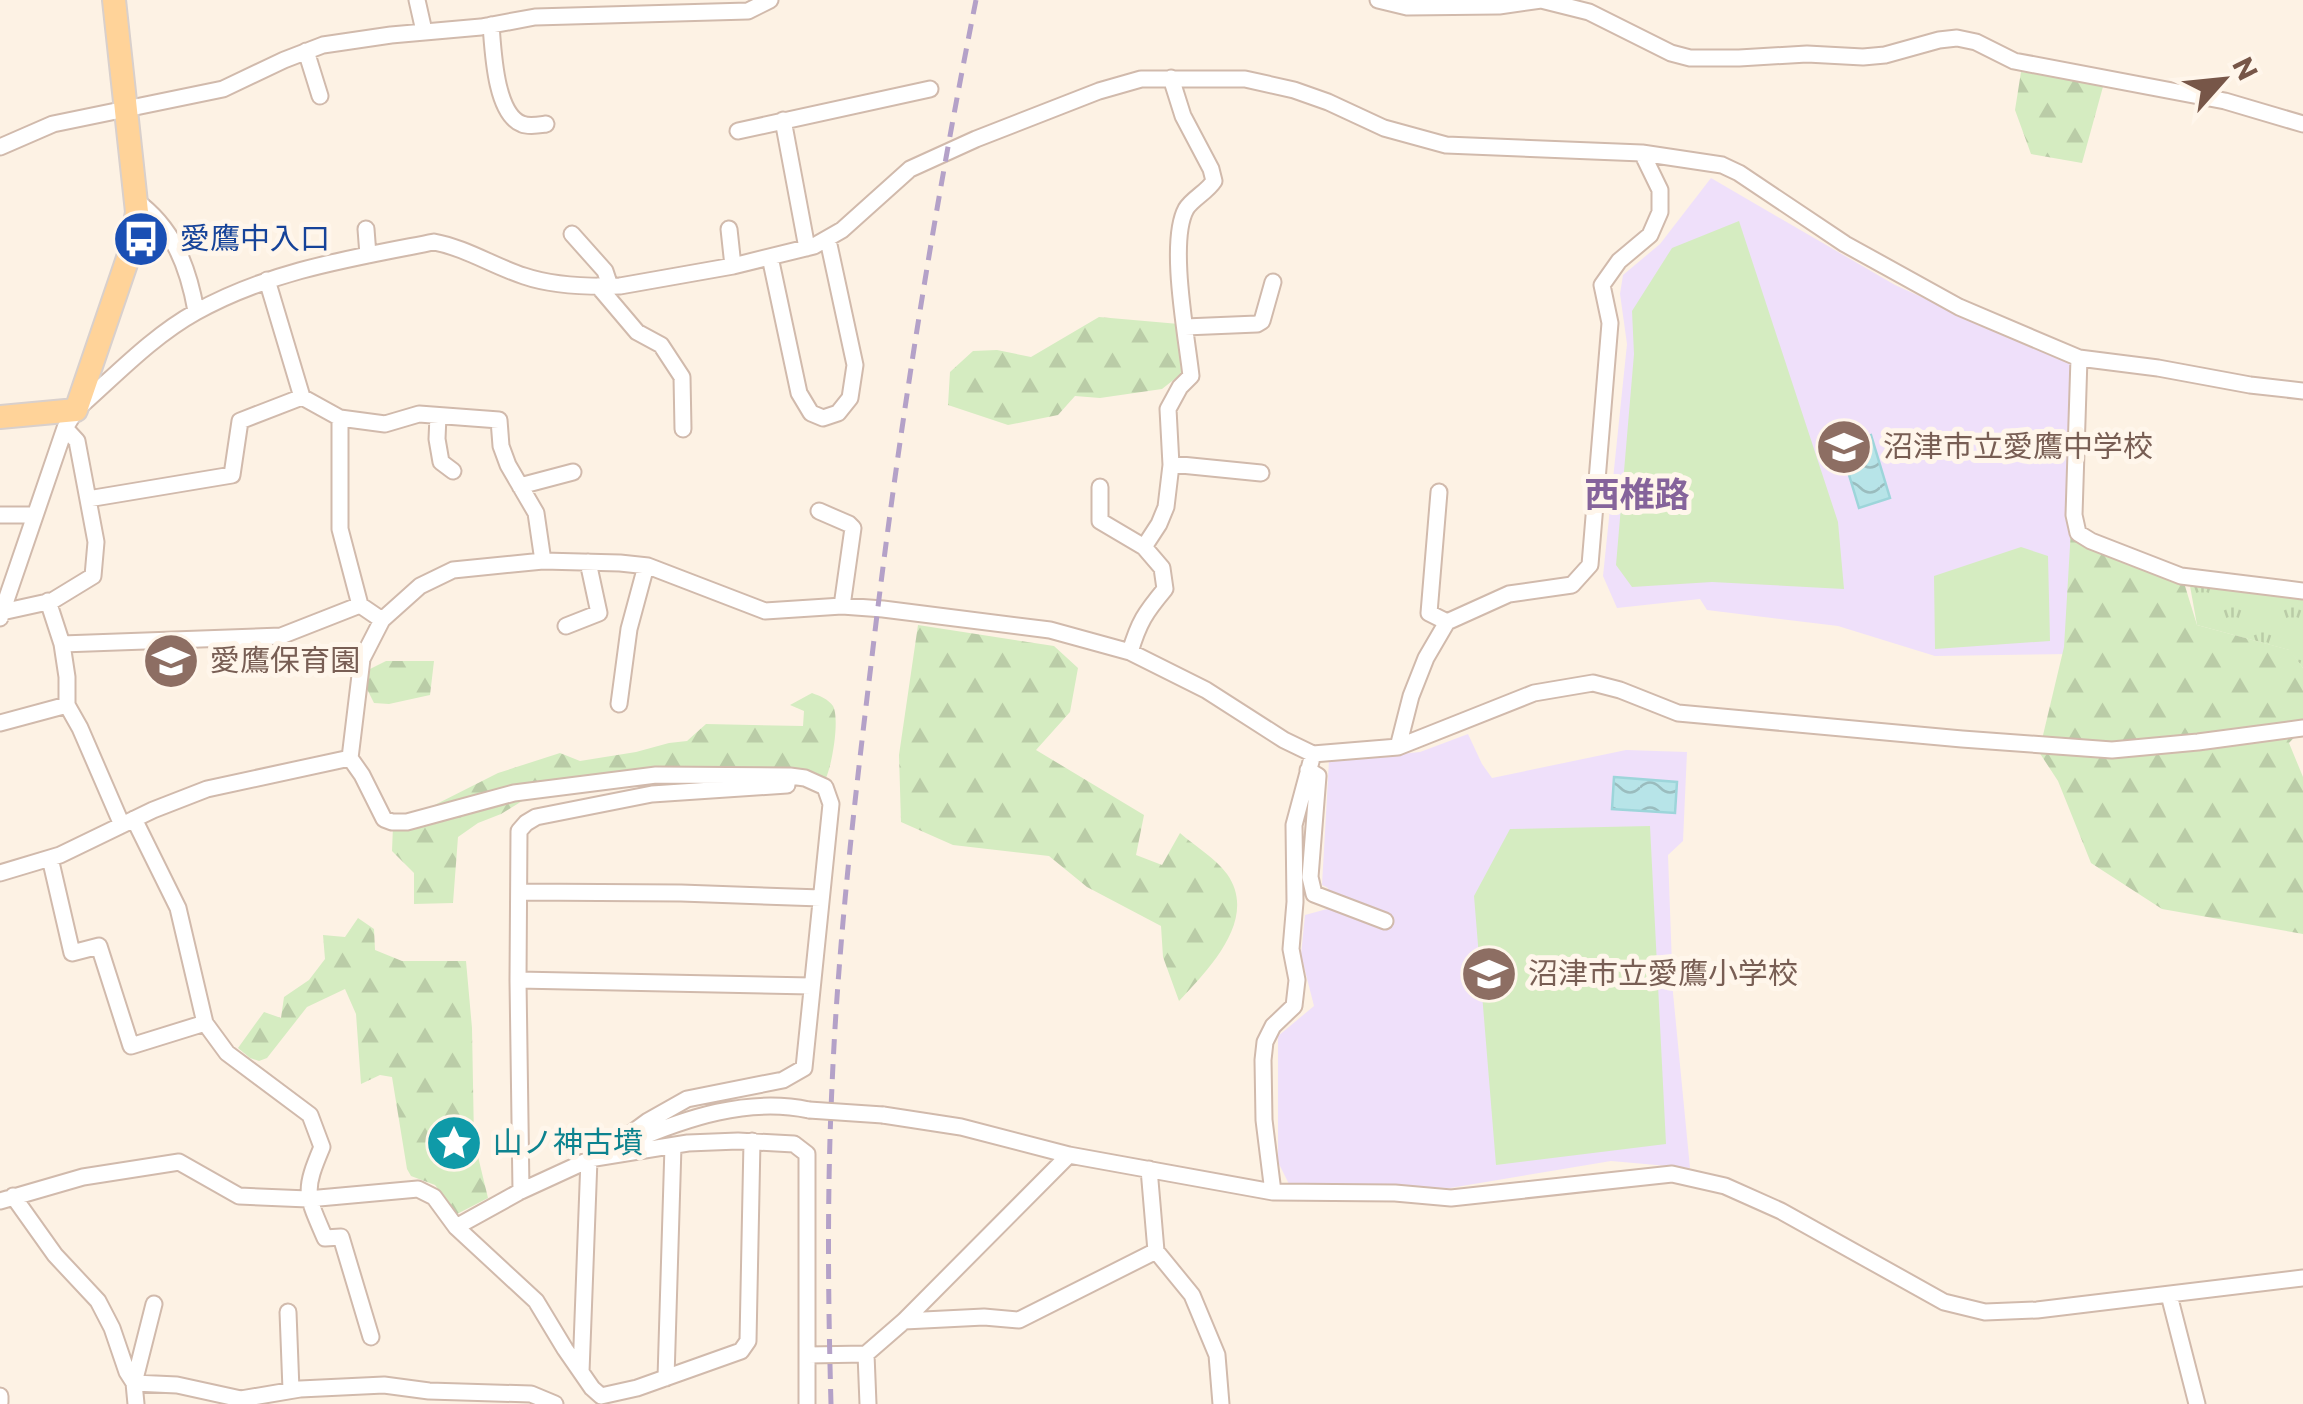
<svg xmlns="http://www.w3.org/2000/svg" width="2303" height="1404" font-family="Commissioner,'Noto Sans JP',sans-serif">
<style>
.education{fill:#efe0fa}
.grass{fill:url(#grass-tufts)}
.forest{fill:url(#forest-firs)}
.green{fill:#d5ecc1}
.water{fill:url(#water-waves);stroke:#9dd5da;stroke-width:2.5}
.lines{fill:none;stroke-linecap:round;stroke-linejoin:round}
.street-casing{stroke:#d1baac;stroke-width:19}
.primary-casing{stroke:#d9d0cc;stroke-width:26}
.street{stroke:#fff;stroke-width:15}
.primary{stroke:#ffd399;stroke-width:22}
.rail{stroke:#b4a1c8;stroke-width:5;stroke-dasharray:15 10;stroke-linecap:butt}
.street-bridge-casing{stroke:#d1baac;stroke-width:19;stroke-linecap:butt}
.street-bridge{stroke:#fff;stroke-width:15}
.labels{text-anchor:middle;stroke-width:10;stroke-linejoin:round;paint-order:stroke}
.transit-label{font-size:30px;fill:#164399;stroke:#fff6eb;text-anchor:start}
.education-label{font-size:30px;fill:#785e54;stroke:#fff6eb;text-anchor:start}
.culture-label{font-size:30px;fill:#0d838f;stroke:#fff6eb;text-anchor:start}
.quarter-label{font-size:35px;font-weight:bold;fill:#85639b;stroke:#fff6eb}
</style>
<defs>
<pattern id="grass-tufts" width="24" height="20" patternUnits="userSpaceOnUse" patternTransform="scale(2.5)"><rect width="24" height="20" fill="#d5ecc1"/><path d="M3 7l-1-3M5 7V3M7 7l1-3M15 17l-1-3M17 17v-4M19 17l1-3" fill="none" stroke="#bacca7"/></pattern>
<pattern id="forest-firs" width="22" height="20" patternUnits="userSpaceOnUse" patternTransform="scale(2.5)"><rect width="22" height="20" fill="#d5ecc1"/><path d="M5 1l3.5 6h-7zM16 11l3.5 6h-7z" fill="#bacca7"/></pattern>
<pattern id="water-waves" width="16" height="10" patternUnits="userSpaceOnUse" patternTransform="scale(2.5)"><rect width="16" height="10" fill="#b7e4e8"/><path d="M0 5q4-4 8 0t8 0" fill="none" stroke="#9abcbe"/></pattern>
</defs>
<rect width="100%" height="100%" fill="#fdf2e4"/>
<path class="education" d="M 1711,178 L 1895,285 L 2072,365 L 2069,654 L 1935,656 L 1838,626 L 1707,610 L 1700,599 L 1617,608 L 1603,576 L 1627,344 L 1620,294 L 1623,275 L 1660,244 Z
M 1468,734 L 1482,764 L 1492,778 L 1626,750 L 1687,752 L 1683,841 L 1668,855 L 1673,993 L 1690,1168 L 1611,1161 L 1450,1188 L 1289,1184 L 1278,1162 L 1278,1036 L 1314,1006 L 1301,955 L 1305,915 L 1327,909 L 1328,888 L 1322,885 L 1329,761 L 1420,752 Z"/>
<path class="grass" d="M 2303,584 L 2303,668 L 2289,650 L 2197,625 L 2190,586 Z"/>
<path class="forest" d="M 2021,72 L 2104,83 L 2082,163 L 2031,154 L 2015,110 Z
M 1099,317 L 1179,324 L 1181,374 L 1162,389 L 1100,398 L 1075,396 L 1058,415 L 1008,425 L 948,405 L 950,372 L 973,351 L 997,350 L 1031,357 Z
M 2071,529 L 2185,586 L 2197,625 L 2290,650 L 2303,668 L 2303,728 L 2289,743 L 2303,777 L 2303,934 L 2162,909 L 2091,863 L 2058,781 L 2039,752 L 2064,647 Z
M 918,625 L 1054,646 L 1078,668 L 1070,712 L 1036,750 L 1144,815 L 1136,855 L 1162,865 L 1180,833 C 1195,846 1216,859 1227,874 C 1259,919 1208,970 1179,1001 L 1163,957 L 1161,926 L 1087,887 L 1049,856 L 953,845 L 901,822 L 899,755 Z
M 386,661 L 434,661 L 430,695 L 389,704 L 374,703 L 365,685 L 370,669 Z
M 812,693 C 820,696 828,699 833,706 C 840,719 832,767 825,780 L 801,771 L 548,785 L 501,814 L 478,823 L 458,837 L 453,903 L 414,904 L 414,873 L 392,851 L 393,826 L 498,773 L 560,753 L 580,761 L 636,752 L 669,743 L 687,741 L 706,724 L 803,726 L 804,711 L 790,705 Z
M 358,918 L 374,929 L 375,950 L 402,961 L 466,961 L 472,1028 L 474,1140 L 488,1198 L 457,1214 L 435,1185 L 411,1176 L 407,1169 L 392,1077 L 380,1075 L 361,1084 L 356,1014 L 345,989 L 307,1007 L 267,1058 L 259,1061 L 250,1058 L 238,1048 L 264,1012 L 281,1018 L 284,997 L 309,980 L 325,959 L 323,935 L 345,937 Z"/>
<path class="green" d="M 1739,221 L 1838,522 L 1844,589 L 1712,582 L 1632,587 L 1616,565 L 1634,354 L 1632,311 L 1672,248 Z
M 2021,547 L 2048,556 L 2050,641 L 1935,649 L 1934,576 Z
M 1650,826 L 1666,1144 L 1496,1165 L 1474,896 L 1510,829 Z"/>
<path class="water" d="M 1871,435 L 1890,498 L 1859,508 L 1840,445 Z
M 1614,777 L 1677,782 L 1675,813 L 1612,809 Z"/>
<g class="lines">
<g class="street-casing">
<path id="street" d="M 417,0 L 424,31
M 1378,0 L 1407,7 L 1499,6 L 1541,0 L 1589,12 L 1671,53 L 1690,58 L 1739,58 L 1807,54 L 1863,57 L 1885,55 L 1939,40 L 1957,38 L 1976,42 L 2014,61 L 2225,101 L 2303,124
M 491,25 C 493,49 495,114 522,124 C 529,127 539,125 546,124
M 306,51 L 320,96
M 783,120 L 807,248
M 738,131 L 930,89
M 0,147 L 53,124 L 223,89 L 284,60 L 323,45 L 391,35 L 481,27 L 535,17 L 748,11 L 770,0
M 135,200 C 173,227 188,266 196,311
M 366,229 L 368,255
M 729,229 L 733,266
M 572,234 L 605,271 L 610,286
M 770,257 L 799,393 L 811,413 L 823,418 L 838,413 L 850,398 L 855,365 L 828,240
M 267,280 L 302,397 L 340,418 L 385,424 L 419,414 L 499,420 L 501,446 L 508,465 L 536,513 L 543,561
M 598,286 L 637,332 L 661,345 L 682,377 L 683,429
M 1185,327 L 1257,324 L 1262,321 L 1273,282
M 2079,358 L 2074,515 L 2078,533 L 2091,541 L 2181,576 L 2303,591
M 438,416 L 437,439 L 441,462 L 453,471
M 340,418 L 340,529 L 360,605
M 1171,464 L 1261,473
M 520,486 L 573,472
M 1100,487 L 1100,521 L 1144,547
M 1439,492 L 1429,613 L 1447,622
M 88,499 L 232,475 L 240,421 L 302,397
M 819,511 L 849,524 L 853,528 L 842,606
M 0,515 L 35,515
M 48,601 L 62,644
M 2,612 L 52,601 L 93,576 L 96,542 L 77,441 L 65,428
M 0,618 L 65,428 L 76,410 C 114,377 151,337 196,312 C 269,271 352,258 434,242 C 466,248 493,266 524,276 C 553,286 589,287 620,286 L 733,266 L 814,246 L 842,230 L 910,169 L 976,139 L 1099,91 L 1141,79 L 1245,79 L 1294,90 L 1328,102 L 1384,128 L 1446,145 L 1642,153 L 1722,165 L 1739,173 L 1845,244 L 1959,307 L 2079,358 L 2158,368 L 2250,385 L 2303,391
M 566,626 L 599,613 L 588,562
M 1130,652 C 1139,622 1145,613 1165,589 L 1162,568 L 1144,547 L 1159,524 L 1166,507 L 1171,465 L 1168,409 L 1180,387 L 1191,376 C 1187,338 1168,242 1186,209 C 1192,199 1207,192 1214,181 L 1211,169 L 1183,116 L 1171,78
M 619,704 L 629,629 L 646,566
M 67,705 L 80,728 L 122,825
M 0,723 L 67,705 L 67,677 L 62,644 L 281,636 L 360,605 L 382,620
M 1398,747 L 1411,696 L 1426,658 L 1447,622 L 1509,594 L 1572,585 L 1590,565 L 1610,323 L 1602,285 L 1619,261 L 1650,235 L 1660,212 L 1660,190 L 1642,153
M 350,758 L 362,775 L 384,819 L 392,822 L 407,822 L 514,793 L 656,775 L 790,776 L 805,778 L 825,787 L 831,804 L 804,1068 L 783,1080 L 687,1099 L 648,1121 L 606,1152
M 1308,770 L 1318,776 L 1310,877 L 1314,894 L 1385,921
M 134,819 L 178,908 L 205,1023 L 227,1053 L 310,1115 L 322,1147 C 303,1192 306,1194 325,1238 L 341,1237 L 371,1337
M 50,858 L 72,953 L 99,946 L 131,1046 L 205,1023
M 0,873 L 60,855 L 153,810 L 207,789 L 350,758 L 362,659 L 382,620 L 420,586 L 453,570 L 543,561 L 620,563 L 648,566 L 765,611 L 842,606 L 883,609 L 1050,630 L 1130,652 L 1206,690 L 1284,740 L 1313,754 L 1398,747 L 1534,693 L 1593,683 L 1620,690 L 1678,713 L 1962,739 L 2112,750 L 2198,742 L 2303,728
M 519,892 L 681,893 L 821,898
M 518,980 L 811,986
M 883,1115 L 961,1127 L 1069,1155 L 1273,1192 L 1395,1193 L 1451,1198 L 1672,1174 L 1725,1186 L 1781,1211 L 1944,1302 L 1985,1312 L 2037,1310 L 2303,1278
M 630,1142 C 686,1118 748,1097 809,1110
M 1149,1169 L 1156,1251 L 1192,1295 L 1217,1355 L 1221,1404
M 521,1191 L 518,980 L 519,831 L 526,823 L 536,817 L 652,794 L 787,785
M 1273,1192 L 1264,1120 L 1263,1060 L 1265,1042 L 1273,1026 L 1294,1006 L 1297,980 L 1291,949 L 1295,902 L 1294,825 L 1313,754
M 13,1196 L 55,1255 L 98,1301 L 112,1328 L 127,1372 L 134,1383
M 0,1201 L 83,1177 L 179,1162 L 239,1196 L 308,1199 L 418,1189 L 434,1197 L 456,1227 L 536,1301 L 565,1349 L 592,1388 L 601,1396 L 637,1388 L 741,1351 L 748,1341 L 752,1141
M 456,1227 L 521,1191 L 595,1157
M 2169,1295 L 2197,1404
M 288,1312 L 291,1390
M 904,1321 L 984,1317 L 1019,1320 L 1156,1251
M 866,1354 L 868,1404
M 808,1355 L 866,1354 L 904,1321 L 1069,1155
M 581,1372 L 589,1159 L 688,1143 L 738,1141 L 794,1144 L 807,1154 L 807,1404
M 666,1378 L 673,1146
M 134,1383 L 154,1304
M 0,1396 L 0,1402
M 136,1404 L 134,1383 L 177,1385 L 241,1399 L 300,1389 L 384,1385 L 429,1391 L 531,1394 L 555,1404"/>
</g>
<g class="primary-casing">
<path id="primary" d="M 0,417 L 76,410 L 130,252 L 137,212 L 114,0"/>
</g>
<use href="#street" class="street"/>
<use href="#primary" class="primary"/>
<path class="rail" d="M 831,1404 C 828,1298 827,1192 832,1086 C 838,945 854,805 871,665 C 897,442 932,220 976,0"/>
<g class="street-bridge-casing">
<path id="street-bridge" d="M 809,1110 L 883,1115"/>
</g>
<use href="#street-bridge" class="street-bridge"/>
</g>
<defs>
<g id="bus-disc" transform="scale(2.875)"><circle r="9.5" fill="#1a4fb4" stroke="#fff6eb"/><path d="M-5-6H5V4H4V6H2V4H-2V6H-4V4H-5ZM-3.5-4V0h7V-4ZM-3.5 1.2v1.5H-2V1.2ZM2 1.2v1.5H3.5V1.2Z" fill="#fff"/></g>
<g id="school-disc" transform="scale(2.875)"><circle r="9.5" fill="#8d6e63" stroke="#fff6eb"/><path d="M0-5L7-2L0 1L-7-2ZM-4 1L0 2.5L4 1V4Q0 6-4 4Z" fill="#fff"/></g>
<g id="sight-disc" transform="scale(2.875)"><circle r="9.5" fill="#0f9aa8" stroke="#fff6eb"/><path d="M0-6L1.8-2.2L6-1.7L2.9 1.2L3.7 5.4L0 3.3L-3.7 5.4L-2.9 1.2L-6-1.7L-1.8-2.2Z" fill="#fff"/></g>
</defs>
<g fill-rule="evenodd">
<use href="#bus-disc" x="141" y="239"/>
<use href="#school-disc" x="1844" y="447"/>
<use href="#school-disc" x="171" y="661"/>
<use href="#school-disc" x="1489" y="974"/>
<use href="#sight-disc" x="454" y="1143"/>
</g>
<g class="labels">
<g class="transit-label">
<text x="180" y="249">愛鷹中入口</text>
</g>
<g class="education-label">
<text x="1883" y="457">沼津市立愛鷹中学校</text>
<text x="210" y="671">愛鷹保育園</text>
<text x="1528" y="984">沼津市立愛鷹小学校</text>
</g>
<g class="culture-label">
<text x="493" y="1153">山ノ神古墳</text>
</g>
<g class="quarter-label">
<text x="1637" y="507">西椎路</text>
</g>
</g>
<g transform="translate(2223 80) rotate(63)" stroke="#fff6eb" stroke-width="8" paint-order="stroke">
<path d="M0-8L18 38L0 25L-18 38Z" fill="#775648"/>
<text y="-15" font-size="28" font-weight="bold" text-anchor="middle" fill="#775648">N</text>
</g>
</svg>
